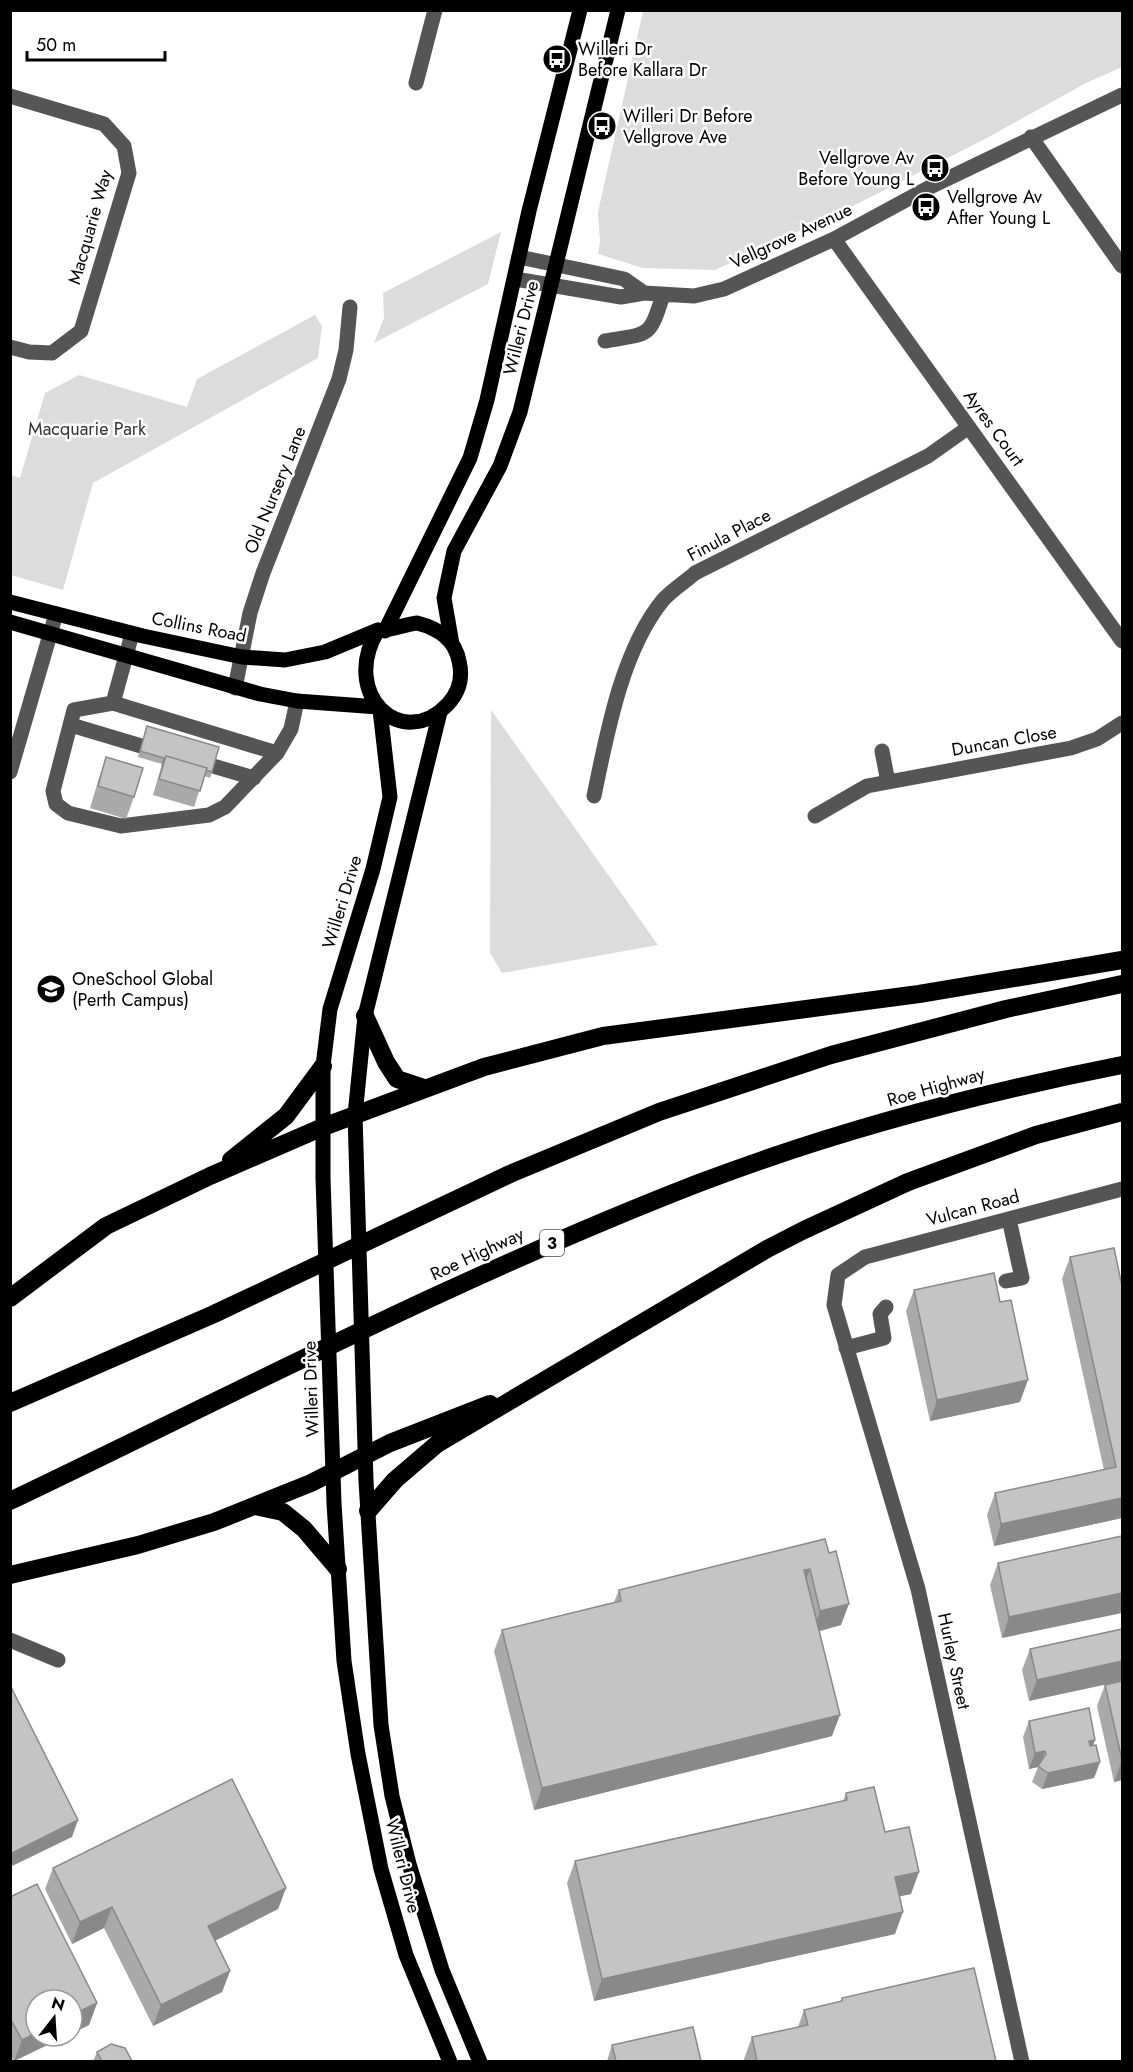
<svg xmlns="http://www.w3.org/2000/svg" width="1133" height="2072" font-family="Jost,sans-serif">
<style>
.green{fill:#dcdcdc}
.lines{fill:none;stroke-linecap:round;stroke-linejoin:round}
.minor{stroke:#555;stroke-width:15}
.major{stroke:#000;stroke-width:15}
.highway{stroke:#000;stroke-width:18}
.wall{fill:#a9a9a9}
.shaded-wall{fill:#898989}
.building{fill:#c4c4c4;stroke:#898989;stroke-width:1.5}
.labels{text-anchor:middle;stroke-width:5;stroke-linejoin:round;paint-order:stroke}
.shield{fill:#fff;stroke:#4c4c4c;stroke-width:1.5}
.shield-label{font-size:16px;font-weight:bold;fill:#000}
.poi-label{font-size:18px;fill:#000;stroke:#fff;text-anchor:start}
.street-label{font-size:18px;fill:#000;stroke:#fff}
.park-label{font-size:18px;fill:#333;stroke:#fff}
</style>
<rect width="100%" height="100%" fill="#fff"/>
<path class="green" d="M 643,11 L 1122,11 L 1122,67 L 1086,83 L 983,140 L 843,211 L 715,270 L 643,268 L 598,254 L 600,241 L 598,212 Z
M 501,232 L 488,284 L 374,343 L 384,318 L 383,293 Z
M 315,315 L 322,326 L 318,358 L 93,483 L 63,590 L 11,575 L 11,475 L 20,478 L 45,393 L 79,375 L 187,407 L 197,379 Z
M 491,710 L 658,945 L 502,973 L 490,953 Z"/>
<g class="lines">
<path class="minor" d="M 416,83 L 435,10
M 10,96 L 104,124 L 124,146 L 129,173 L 81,331 L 52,353 L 29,352 L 10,347
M 1031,137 L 1122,266
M 834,239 L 1122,641
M 519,257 L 624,279 L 644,293
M 515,279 L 621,297 L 644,293 L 694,296 L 724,289 L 834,239 L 930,187 L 1122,95
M 605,341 C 650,333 649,339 663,295
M 132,634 L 113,703 L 74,710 L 53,791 L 56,804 L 68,813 L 121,826 L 209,815 L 225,807 L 277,753 L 291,729 L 297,701
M 235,688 L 250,613 L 263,573 L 339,379 L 346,350 L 350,307
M 113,703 L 277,753
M 71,725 L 158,751
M 882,751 L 888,782
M 196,761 L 254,778
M 10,772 L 56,614
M 594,796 C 607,733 622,650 663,600 C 672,590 685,582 695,573 L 928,456 L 969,427
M 815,816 L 867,786 L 1071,748 L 1097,739 L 1122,723
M 1006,1281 L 1022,1278 L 1009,1219
M 846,1348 L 884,1338 L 880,1314 L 886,1307
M 10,1640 L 58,1660
M 1022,2062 L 918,1589 L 834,1305 L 838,1275 L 865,1257 L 1122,1189"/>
<path class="major" d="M 10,602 L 143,636 L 242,657 L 285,660 L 325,652 L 378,630
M 10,622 L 260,694 L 297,701 L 378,707
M 417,623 C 437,628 455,639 459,661 C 463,677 459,692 448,704 C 402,753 339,694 378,630 C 386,632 406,624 417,623 Z
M 385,631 L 470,458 L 487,400 L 529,211 L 580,10
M 452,644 L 444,598 L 454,551 L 500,466 L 520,412 L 618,10
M 380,710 L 390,797 L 373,869 L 330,1009 L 323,1066 L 323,1178 L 334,1503 L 344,1661 L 358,1754 L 381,1869 L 406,1955 L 450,2062
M 440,712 L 365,1016 L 355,1115 L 366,1481 L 381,1725 L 392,1796 L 409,1864 L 442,1970 L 480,2062"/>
<path class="highway" d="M 365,1016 L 386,1062 L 397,1079 L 424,1088
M 231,1160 L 286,1116 L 323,1066
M 10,1298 L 106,1226 L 210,1176 L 323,1127 L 484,1067 L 603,1036 L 919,994 L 1122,960
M 10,1403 L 214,1314 L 510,1174 L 659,1112 L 831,1055 L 1006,1009 L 1122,984
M 10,1501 C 238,1392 464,1274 699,1183 C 835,1131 980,1093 1122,1065
M 255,1506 L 283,1512 L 304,1529 L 338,1569
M 368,1511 L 395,1480 L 437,1444 L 767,1249 L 804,1230 L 908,1182 L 1036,1135 L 1122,1112
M 10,1575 L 138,1545 L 214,1522 L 311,1483 L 390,1443 L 490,1404"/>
</g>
<path class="wall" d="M 147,726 L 212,772 L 210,778 L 204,776 L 194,807 L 153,795 L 162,764 L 138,757 Z
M 106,757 L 134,797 L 126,819 L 90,808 L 99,778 Z
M 1114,1248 L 1122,1518 L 994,1546 L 987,1515 L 995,1493 L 1104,1470 L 1062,1279 L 1070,1257 Z
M 914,1290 L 1020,1402 L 930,1421 L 906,1311 Z
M 1122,1536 L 1002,1638 L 990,1585 L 998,1563 Z
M 825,1539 L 841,1625 L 819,1631 L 832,1736 L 534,1810 L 494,1651 L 502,1630 L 614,1602 L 619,1590 Z
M 1122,1629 L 1029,1701 L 1022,1670 L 1030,1649 Z
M 1122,1681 L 1122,1780 L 1114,1782 L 1097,1706 L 1105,1685 Z
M 1029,1721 L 1095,1740 L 1093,1746 L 1100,1762 L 1094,1778 L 1042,1789 L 1032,1782 L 1038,1767 L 1029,1769 L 1023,1737 Z
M 846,1793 L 885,1832 L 911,1894 L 899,1896 L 895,1934 L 594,2001 L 567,1883 L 575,1861 L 843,1801 Z
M 53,1868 L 286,1888 L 278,1909 L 215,1941 L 230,1971 L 222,1992 L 153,2026 L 104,1928 L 72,1944 L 45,1889 Z
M 10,1897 L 97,2003 L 89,2025 L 14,2061 L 10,2055 Z
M 842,1998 L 996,2061 L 744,2061 L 744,2059 L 752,2037 L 798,2027 L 804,2010 L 840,2002 Z
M 612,2045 L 701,2061 L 607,2061 Z
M 97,2052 L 132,2061 L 93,2061 Z"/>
<path class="shaded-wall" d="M 1028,1380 L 1020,1402 L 930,1421 L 937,1400 Z
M 1122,1498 L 1122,1518 L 994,1546 L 1001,1524 Z
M 810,1569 L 802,1590 L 804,1570 Z
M 1122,1593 L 1122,1613 L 1002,1638 L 1009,1617 Z
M 849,1604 L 841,1625 L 813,1633 L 820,1611 Z
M 1122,1661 L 1122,1681 L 1029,1701 L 1037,1680 Z
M 840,1715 L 832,1736 L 534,1810 L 542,1788 Z
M 1095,1740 L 1089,1756 L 1089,1741 Z
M 1045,1751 L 1039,1766 L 1038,1766 L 1038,1767 L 1029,1769 L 1035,1753 Z
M 1122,1760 L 1122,1780 L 1114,1782 Z
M 1100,1762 L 1094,1778 L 1042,1789 L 1048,1773 Z
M 78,1820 L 72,1837 L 10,1867 L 10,1854 Z
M 919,1872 L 911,1894 L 887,1899 L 895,1877 Z
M 286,1888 L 278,1909 L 200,1948 L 208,1926 Z
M 112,1907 L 104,1928 L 72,1944 L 80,1922 Z
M 903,1912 L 895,1934 L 594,2001 L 602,1979 Z
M 230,1971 L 222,1992 L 153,2026 L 161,2005 Z
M 97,2003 L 89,2025 L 72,2033 L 72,2015 Z
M 36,2033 L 36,2036 L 66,2036 L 14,2061 L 22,2040 Z"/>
<path class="building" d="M 147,726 L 219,747 L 212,772 L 206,770 L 207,768 L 166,756 L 162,767 L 164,758 L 140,751 Z
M 166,756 L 207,768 L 200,791 L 159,779 Z
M 106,757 L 143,768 L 134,797 L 98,786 Z
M 1114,1248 L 1122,1286 L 1122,1498 L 1001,1524 L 995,1493 L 1116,1467 L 1070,1257 Z
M 994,1273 L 1000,1302 L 1011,1300 L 1028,1380 L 937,1400 L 914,1290 Z
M 1122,1536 L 1122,1593 L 1009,1617 L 998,1563 Z
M 825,1539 L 829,1553 L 836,1551 L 849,1604 L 820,1611 L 810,1569 L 804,1570 L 840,1715 L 542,1788 L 502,1630 L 621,1601 L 619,1590 Z
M 1122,1629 L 1122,1661 L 1037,1680 L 1030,1649 Z
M 1122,1681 L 1122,1760 L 1105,1685 Z
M 10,1685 L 78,1820 L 10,1854 Z
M 1089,1708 L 1095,1740 L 1089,1741 L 1090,1746 L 1096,1745 L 1100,1762 L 1048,1773 L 1038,1766 L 1046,1754 L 1045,1751 L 1035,1753 L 1029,1721 Z
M 232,1779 L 286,1888 L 208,1926 L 230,1971 L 161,2005 L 112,1907 L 80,1922 L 53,1868 Z
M 874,1787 L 885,1832 L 909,1827 L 919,1872 L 895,1877 L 903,1912 L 602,1979 L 575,1861 L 847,1800 L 846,1793 Z
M 37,1884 L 97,2003 L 72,2015 L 72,2000 L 36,2000 L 36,2033 L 22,2040 L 10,2018 L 10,1897 Z
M 974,1968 L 996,2061 L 757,2061 L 752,2037 L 808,2025 L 804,2010 L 842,2001 L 842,1998 Z
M 693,2027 L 701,2061 L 616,2061 L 612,2045 Z
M 111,2044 L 125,2048 L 132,2061 L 102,2061 L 97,2052 Z"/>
<defs>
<g id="bus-disc" transform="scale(1.5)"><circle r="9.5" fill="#000" stroke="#fff"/><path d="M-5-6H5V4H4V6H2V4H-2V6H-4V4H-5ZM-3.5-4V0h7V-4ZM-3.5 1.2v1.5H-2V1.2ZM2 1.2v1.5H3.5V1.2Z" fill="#fff"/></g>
<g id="school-disc" transform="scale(1.5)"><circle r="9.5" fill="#000" stroke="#fff"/><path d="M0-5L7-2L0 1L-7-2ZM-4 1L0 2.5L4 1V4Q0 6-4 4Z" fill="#fff"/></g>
</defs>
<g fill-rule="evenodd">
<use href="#bus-disc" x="557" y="59"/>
<use href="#bus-disc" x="602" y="126"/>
<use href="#bus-disc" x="935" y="168"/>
<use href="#bus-disc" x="926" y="207"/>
<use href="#school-disc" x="51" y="989"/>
</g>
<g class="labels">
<rect class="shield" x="540" y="1230" width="24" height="26" rx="4.5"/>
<g class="shield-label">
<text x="552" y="1249">3</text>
</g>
<g class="poi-label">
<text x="578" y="55">Willeri Dr<tspan x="578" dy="21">Before Kallara Dr</tspan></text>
<text x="623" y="122">Willeri Dr Before<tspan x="623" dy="21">Vellgrove Ave</tspan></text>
<text x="914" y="164" text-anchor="end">Vellgrove Av<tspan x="914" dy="21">Before Young L</tspan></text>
<text x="947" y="203">Vellgrove Av<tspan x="947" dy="21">After Young L</tspan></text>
<text x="72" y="985">OneSchool Global<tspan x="72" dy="21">(Perth Campus)</tspan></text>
</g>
<g class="street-label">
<text transform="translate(90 227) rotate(-74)" y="6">Macquarie Way</text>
<text transform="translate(791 236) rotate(-25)" y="6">Vellgrove Avenue</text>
<text transform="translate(521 328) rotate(-76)" y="6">Willeri Drive</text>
<text transform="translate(994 428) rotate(54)" y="6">Ayres Court</text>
<text transform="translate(275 490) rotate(-68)" y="6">Old Nursery Lane</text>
<text transform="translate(729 535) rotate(-28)" y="6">Finula Place</text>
<text transform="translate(199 627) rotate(11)" y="6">Collins Road</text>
<text transform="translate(1004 741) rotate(-10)" y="6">Duncan Close</text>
<text transform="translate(342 902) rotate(-73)" y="6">Willeri Drive</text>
<text transform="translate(936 1087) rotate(-16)" y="6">Roe Highway</text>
<text transform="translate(973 1208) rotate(-15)" y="6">Vulcan Road</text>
<text transform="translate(477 1254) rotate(-25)" y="6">Roe Highway</text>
<text transform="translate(311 1389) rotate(-92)" y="6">Willeri Drive</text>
<text transform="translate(954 1661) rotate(78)" y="6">Hurley Street</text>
<text transform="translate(403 1866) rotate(76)" y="6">Willeri Drive</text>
</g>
<g class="park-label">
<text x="87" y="435">Macquarie Park</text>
</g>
</g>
<rect width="1133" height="2072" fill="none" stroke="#000000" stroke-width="24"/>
<g transform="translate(54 2018) rotate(17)"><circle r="28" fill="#ffffff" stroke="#999999" stroke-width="1.5"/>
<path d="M0-4.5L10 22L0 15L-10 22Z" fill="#000000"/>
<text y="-9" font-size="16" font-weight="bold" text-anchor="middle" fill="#000000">N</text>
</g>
<path d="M27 51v9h138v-9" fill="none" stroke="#000000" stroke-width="3"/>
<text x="36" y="51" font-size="18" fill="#000000" stroke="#ffffff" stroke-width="4.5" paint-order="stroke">50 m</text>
</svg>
